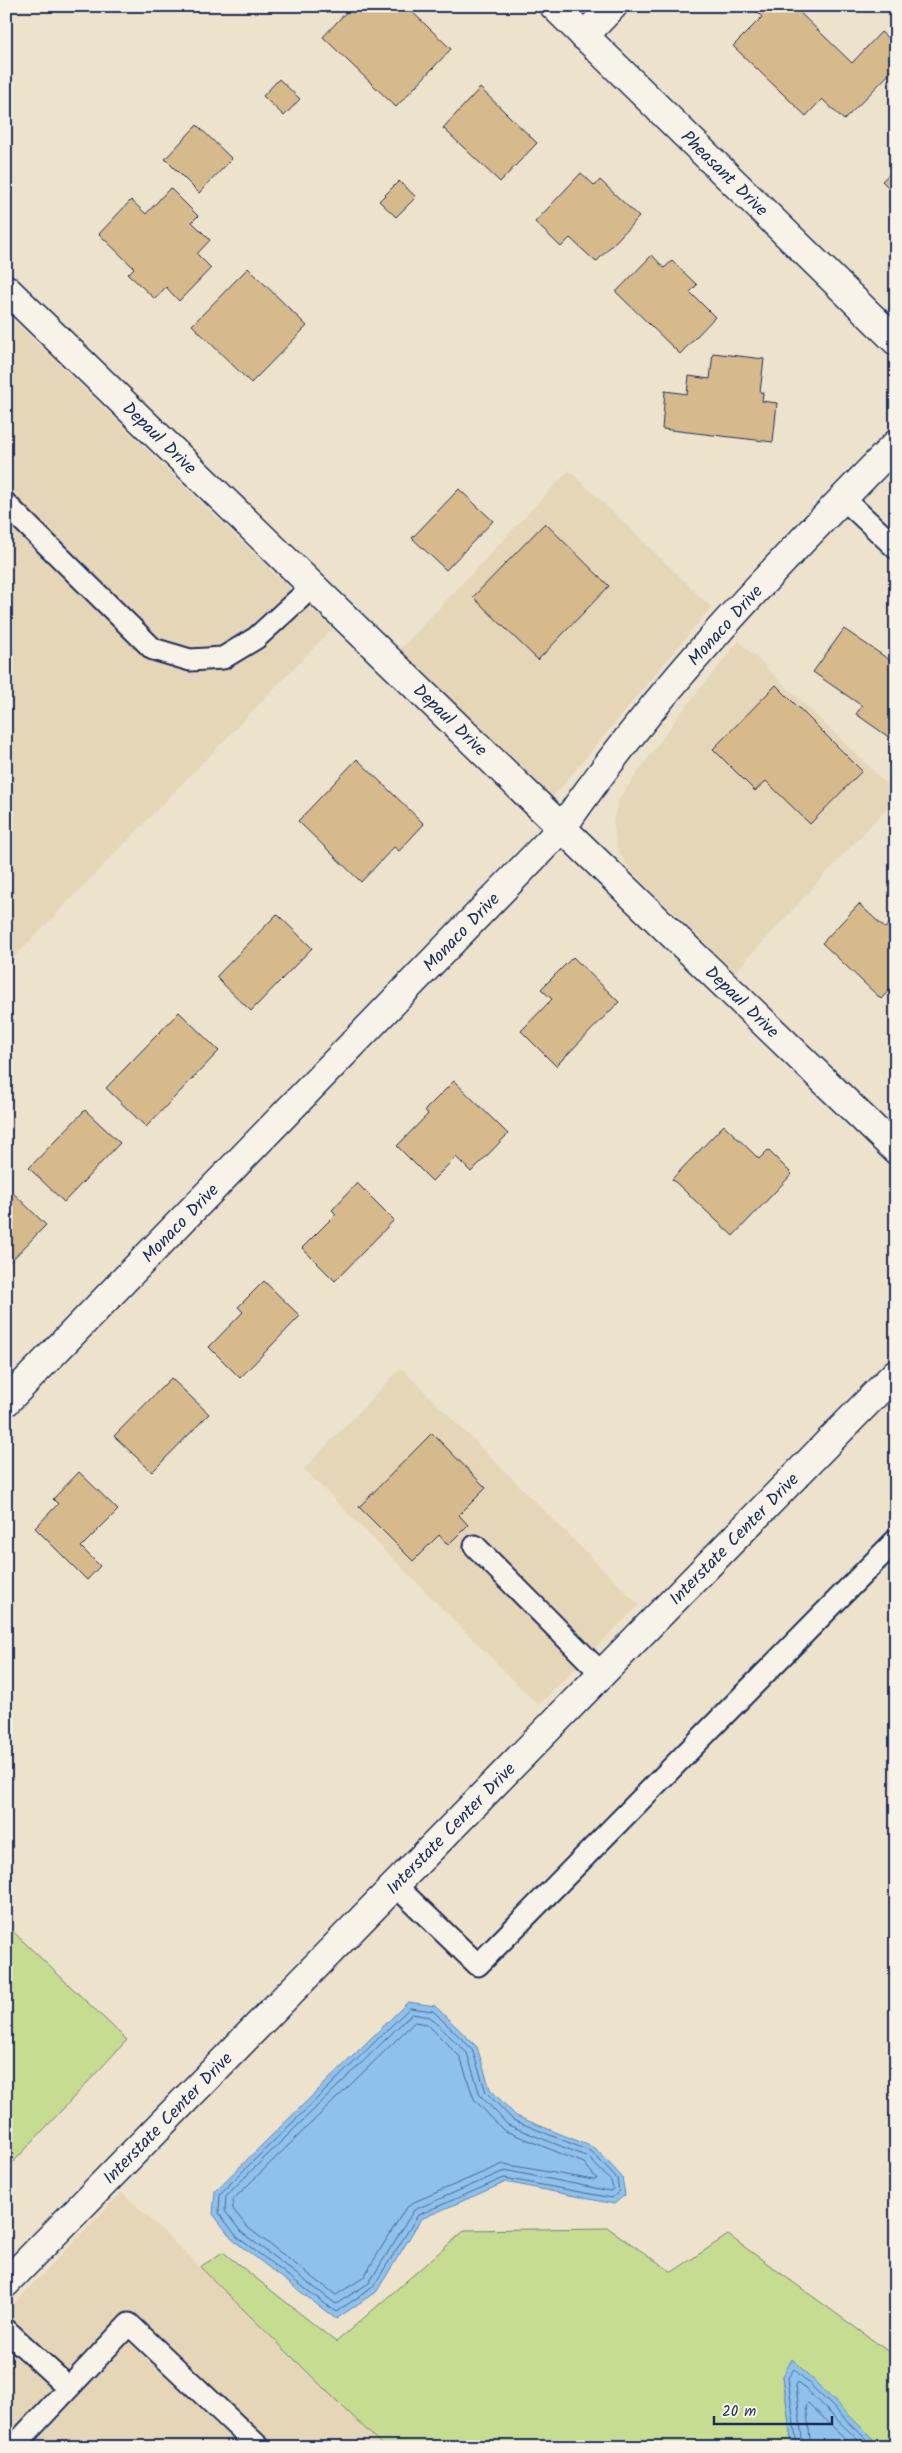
<svg xmlns="http://www.w3.org/2000/svg" width="902" height="2453" font-family="Kalam,sans-serif">
<style>
.built{fill:#e6d6b8}
.green{fill:#c6dc91;stroke:#708678}
.water{fill:#8ec1eb;stroke:#6087b3}
.lines{fill:none;stroke-linecap:round;stroke-linejoin:round}
.shore{stroke:#496996;stroke-width:1}
.building{fill:#d6ba8b;stroke:#1b2f5e}
.service-casing{stroke:#1b2f5e;stroke-width:25}
.minor-casing{stroke:#1b2f5e;stroke-width:31}
.tertiary-casing{stroke:#1b2f5e;stroke-width:31}
.service{stroke:#f7f3e8;stroke-width:21}
.minor{stroke:#f7f3e8;stroke-width:28}
.tertiary{stroke:#f7f3e8;stroke-width:28}
.labels{text-anchor:middle;stroke-width:4;stroke-linejoin:round;paint-order:stroke}
.street-label{font-size:18px;fill:#1b2f5e;stroke:#f7f3e8}
</style>
<rect width="100%" height="100%" fill="#ede2cc"/>
<filter id="ink" filterUnits="userSpaceOnUse"><feTurbulence type="fractalNoise" baseFrequency=".02" numOctaves="2"/><feDisplacementMap in="SourceGraphic" scale="10" xChannelSelector="R" yChannelSelector="G"/><feConvolveMatrix kernelMatrix="1 2 1 2 8 2 1 2 1" color-interpolation-filters="sRGB"/></filter>
<g filter="url(#ink)">
<path class="built" d="M 6,313 L 332,629 L 6,966 Z
M 569,470 L 711,607 L 533,821 L 379,672 Z
M 739,641 L 896,793 L 896,798 L 735,972 L 630,870 L 617,848 L 613,822 L 618,800 L 679,715 Z
M 401,1368 L 639,1605 L 538,1705 L 304,1469 Z
M 122,2192 L 200,2267 L 384,2447 L 6,2447 L 6,2312 Z"/>
<path class="green" d="M 6,1925 L 127,2040 L 6,2170 Z
M 608,2228 L 672,2272 L 728,2235 L 896,2357 L 896,2447 L 868,2447 L 874,2440 L 783,2376 L 792,2447 L 384,2447 L 200,2267 L 223,2252 L 336,2342 L 465,2230 Z"/>
<path class="water" d="M 408,2002 L 435,2006 L 477,2047 L 490,2089 L 516,2116 L 595,2148 L 622,2177 L 625,2195 L 614,2204 L 506,2182 L 421,2219 L 377,2291 L 336,2319 L 233,2240 L 213,2214 L 215,2191 Z
M 792,2359 L 874,2440 L 868,2447 L 792,2447 L 783,2376 Z"/>
<g class="lines">
<path class="shore" d="M 410,2008 L 433,2011 L 472,2049 L 486,2092 L 513,2120 L 592,2152 L 617,2179 L 619,2192 L 612,2198 L 504,2178 L 418,2215 L 373,2287 L 336,2312 L 237,2237 L 219,2213 L 220,2194 Z
M 412,2014 L 430,2017 L 467,2053 L 480,2095 L 508,2125 L 588,2157 L 611,2181 L 613,2189 L 610,2191 L 509,2171 L 502,2172 L 414,2210 L 369,2283 L 336,2304 L 241,2232 L 225,2211 L 226,2196 Z
M 415,2022 L 427,2024 L 460,2057 L 474,2099 L 503,2130 L 584,2163 L 597,2179 L 594,2180 L 503,2164 L 414,2202 L 405,2209 L 363,2278 L 336,2295 L 247,2227 L 233,2209 L 233,2200 Z
M 797,2447 L 788,2378 L 794,2369 L 866,2439 L 865,2447
M 803,2447 L 796,2385 L 798,2382 L 858,2440 L 859,2447
M 811,2447 L 806,2405 L 808,2403 L 850,2443 L 851,2447"/>
</g>
<path class="building" d="M 352,6 L 406,6 L 451,49 L 396,107 L 323,37 Z
M 751,6 L 793,6 L 852,63 L 881,32 L 896,45 L 896,67 L 844,120 L 822,99 L 806,116 L 733,46 L 762,17 Z
M 279,79 L 300,99 L 284,116 L 263,96 Z
M 480,88 L 537,143 L 500,182 L 443,128 Z
M 197,125 L 232,159 L 199,193 L 165,159 Z
M 896,168 L 896,195 L 882,181 Z
M 581,173 L 595,186 L 600,180 L 639,217 L 596,262 L 570,238 L 561,247 L 535,222 Z
M 399,181 L 416,197 L 396,217 L 379,201 Z
M 170,188 L 198,216 L 192,222 L 210,240 L 197,254 L 211,268 L 179,301 L 166,287 L 155,299 L 128,274 L 134,268 L 99,234 L 131,200 L 146,214 Z
M 652,255 L 664,268 L 672,261 L 697,285 L 690,292 L 715,317 L 680,354 L 616,292 Z
M 248,268 L 307,326 L 251,383 L 192,325 Z
M 713,353 L 764,359 L 760,392 L 763,393 L 762,401 L 777,403 L 773,442 L 662,429 L 665,391 L 687,394 L 689,376 L 710,379 Z
M 459,489 L 493,521 L 446,570 L 412,538 Z
M 545,523 L 609,586 L 538,660 L 473,597 Z
M 844,629 L 894,663 L 896,661 L 896,730 L 890,738 L 856,714 L 862,706 L 813,672 Z
M 776,685 L 862,771 L 810,824 L 766,781 L 755,791 L 713,749 Z
M 357,759 L 424,824 L 399,851 L 394,847 L 361,882 L 298,821 Z
M 859,904 L 885,928 L 896,919 L 896,983 L 881,999 L 822,943 Z
M 277,914 L 312,948 L 251,1011 L 216,977 Z
M 573,957 L 619,1002 L 556,1066 L 521,1031 L 552,999 L 541,989 Z
M 179,1012 L 219,1051 L 146,1127 L 106,1088 Z
M 454,1081 L 508,1134 L 471,1172 L 456,1157 L 432,1181 L 397,1146 L 428,1114 L 425,1110 Z
M 85,1110 L 120,1143 L 64,1202 L 29,1168 Z
M 724,1125 L 759,1159 L 768,1150 L 792,1174 L 733,1236 L 672,1179 Z
M 357,1183 L 394,1220 L 335,1281 L 302,1248 L 336,1214 L 332,1210 Z
M 8,1188 L 46,1225 L 6,1266 L 6,1190 Z
M 264,1281 L 300,1316 L 240,1378 L 209,1347 L 243,1312 L 238,1307 Z
M 171,1378 L 209,1414 L 152,1472 L 114,1436 Z
M 432,1433 L 486,1488 L 459,1515 L 468,1525 L 448,1545 L 439,1535 L 413,1561 L 359,1507 Z
M 79,1472 L 118,1510 L 81,1547 L 100,1566 L 87,1580 L 35,1528 L 58,1504 L 53,1499 Z"/>
<g class="lines">
<g class="service-casing">
<path id="service" d="M 843,498 L 896,548
M 6,504 L 153,649 L 190,660 L 223,658 L 256,638 L 313,586
M 475,1546 L 602,1674
M 396,1886 L 478,1965 L 896,1540
M 6,2330 L 68,2387
M 13,2447 L 129,2324 L 259,2447"/>
</g>
<g class="minor-casing">
<g id="minor">
<path id="s1" d="M 554,6 L 896,341"/>
<path d="M 584,36 L 613,6"/>
<path id="s2" d="M 6,289 L 562,828 L 6,1402"/>
</g>
</g>
<g class="tertiary-casing">
<g id="tertiary">
<path id="s3" d="M 896,444 C 777,565 658,688 562,828 L 896,1150"/>
<path id="s4" d="M 6,2283 L 896,1373"/>
</g>
</g>
<use href="#service" class="service"/>
<use href="#minor" class="minor"/>
<use href="#tertiary" class="tertiary"/>
</g>
</g>
<g class="labels">
<g class="street-label">
<text dy="6" stroke="none"><textPath href="#s1" startOffset="239">Pheasant Drive</textPath></text>
<text dy="6" stroke="none"><textPath href="#s2" startOffset="214">Depaul Drive</textPath></text>
<text transform="translate(725 625) rotate(-48)" y="6">Monaco Drive</text>
<text dy="6" stroke="none"><textPath href="#s2" startOffset="619">Depaul Drive</textPath></text>
<text transform="translate(461 932) rotate(-46)" y="6">Monaco Drive</text>
<text dy="6" stroke="none"><textPath href="#s3" startOffset="760">Depaul Drive</textPath></text>
<text transform="translate(180 1223) rotate(-46)" y="6">Monaco Drive</text>
<text dy="6" stroke="none"><textPath href="#s4" startOffset="1041">Interstate Center Drive</textPath></text>
<text dy="6" stroke="none"><textPath href="#s4" startOffset="636">Interstate Center Drive</textPath></text>
<text dy="6" stroke="none"><textPath href="#s4" startOffset="231">Interstate Center Drive</textPath></text>
</g>
</g>
<rect width="902" height="2453" fill="none" stroke="#f7f3e8" stroke-width="25"/>
<rect x="12" y="12" width="877" height="2428" fill="none" stroke="#1b2f5e" stroke-width="2" filter="url(#ink)"/>
<path d="M714 2416v8h118v-8" fill="none" stroke="#1b2f5e" stroke-width="2.5"/>
<text x="722" y="2416" font-size="15" fill="#1b2f5e" stroke="#f7f3e8" stroke-width="4" paint-order="stroke">20 m</text>
</svg>
